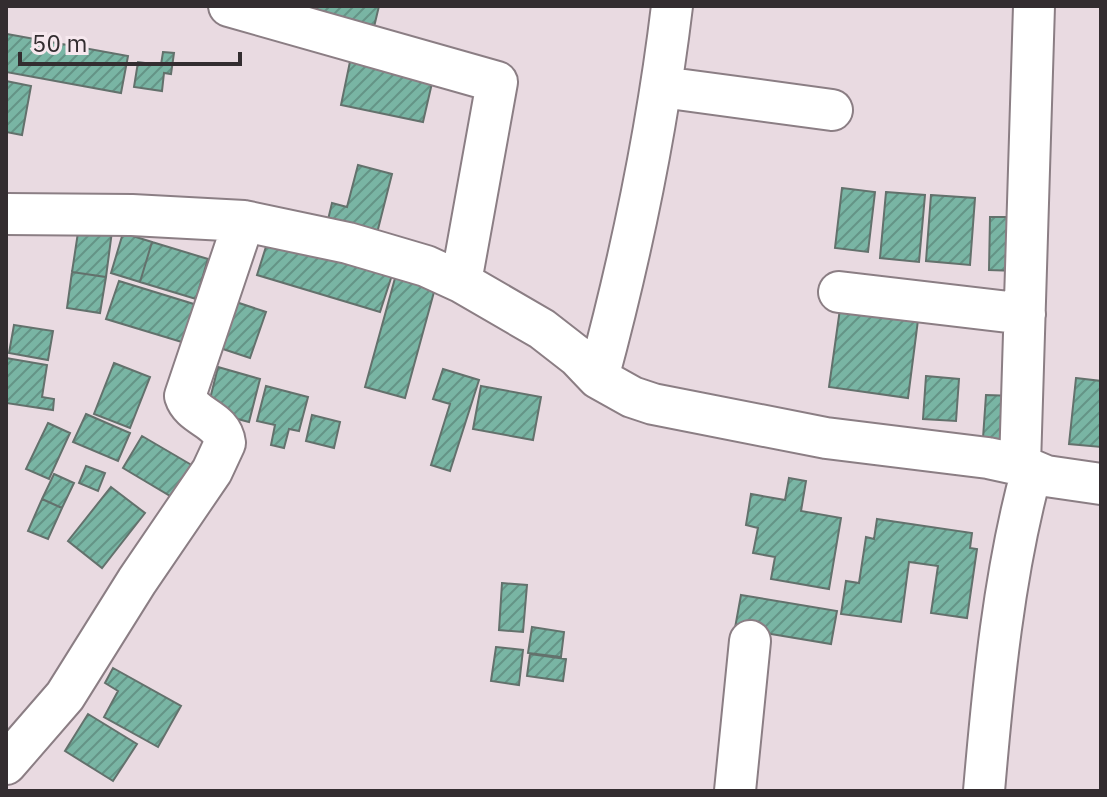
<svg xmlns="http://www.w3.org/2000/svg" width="1107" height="797" font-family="'IBM Plex Sans',sans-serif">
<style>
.building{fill:url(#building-hatch);stroke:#63716c;stroke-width:2}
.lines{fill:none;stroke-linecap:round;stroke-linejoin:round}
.minor-casing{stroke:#8b7e84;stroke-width:44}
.minor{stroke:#fff;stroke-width:40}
</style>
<defs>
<pattern id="building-hatch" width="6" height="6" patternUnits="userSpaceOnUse" patternTransform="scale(2)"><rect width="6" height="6" fill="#79b5a4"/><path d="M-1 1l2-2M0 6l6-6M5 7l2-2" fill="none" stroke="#649486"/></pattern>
</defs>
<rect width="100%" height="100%" fill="#e9dae1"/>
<path class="building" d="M 318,6 L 379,6 L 374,27 L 316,13 Z
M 7,34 L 128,56 L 121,93 L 6,72 Z
M 163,52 L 174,53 L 171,74 L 164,73 L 162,91 L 134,87 L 138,62 L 161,65 Z
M 352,52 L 435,70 L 423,122 L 341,105 Z
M 6,81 L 31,86 L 22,135 L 6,132 Z
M 358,165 L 392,174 L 375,241 L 326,228 L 332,203 L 347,207 Z
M 842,188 L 875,192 L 868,252 L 835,248 Z
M 886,192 L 925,195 L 919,262 L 880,258 Z
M 931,195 L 975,198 L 970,265 L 926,261 Z
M 990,217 L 1022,217 L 1020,271 L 989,270 Z
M 79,226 L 112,231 L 106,277 L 72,272 Z
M 271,231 L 394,269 L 380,312 L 257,275 Z
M 123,233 L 152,242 L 140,282 L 111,273 Z
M 152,242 L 208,259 L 196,299 L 140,282 Z
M 397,271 L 437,281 L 405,398 L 365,387 Z
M 72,272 L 106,277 L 100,313 L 67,308 Z
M 119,281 L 197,305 L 185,343 L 106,319 Z
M 224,298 L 266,312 L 250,358 L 208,344 Z
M 840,309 L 918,320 L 908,398 L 829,387 Z
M 14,325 L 53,331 L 48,360 L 9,353 Z
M 6,358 L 47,365 L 42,397 L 54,399 L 53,410 L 6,403 Z
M 114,363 L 150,377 L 130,428 L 94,414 Z
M 218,367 L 260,379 L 249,422 L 207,411 Z
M 443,369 L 479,380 L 450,471 L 431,465 L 450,404 L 433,399 Z
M 926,376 L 959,379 L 956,421 L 923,419 Z
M 1076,378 L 1101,381 L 1101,447 L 1069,444 Z
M 266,386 L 308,397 L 299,431 L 289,429 L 284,448 L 271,445 L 275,425 L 257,421 Z
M 481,386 L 541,397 L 533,440 L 473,429 Z
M 986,395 L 1015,396 L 1012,440 L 983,438 Z
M 86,414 L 130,433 L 118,461 L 73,442 Z
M 312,415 L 340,422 L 334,448 L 306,441 Z
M 48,423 L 70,433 L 49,479 L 26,469 Z
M 142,436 L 195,467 L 177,500 L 123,468 Z
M 86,466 L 105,473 L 98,491 L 79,483 Z
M 54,474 L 74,483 L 62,508 L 42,499 Z
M 789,478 L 806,481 L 801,511 L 841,518 L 829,589 L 771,579 L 775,557 L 753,553 L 758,528 L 746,525 L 751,494 L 785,500 Z
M 111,487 L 145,513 L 102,568 L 68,541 Z
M 42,499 L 62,508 L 48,539 L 28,531 Z
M 877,519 L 972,533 L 970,548 L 977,549 L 967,618 L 931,613 L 938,566 L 909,562 L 901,622 L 841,614 L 846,581 L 859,583 L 866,537 L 874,539 Z
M 502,583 L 527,585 L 523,632 L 499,630 Z
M 741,595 L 837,611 L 831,644 L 735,628 Z
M 532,627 L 564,632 L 561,657 L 528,653 Z
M 496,647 L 523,650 L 519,685 L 491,681 Z
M 530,654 L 566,659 L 563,681 L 527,676 Z
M 113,668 L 181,706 L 158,747 L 104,717 L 118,691 L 105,683 Z
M 88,714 L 137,744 L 113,781 L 65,751 Z"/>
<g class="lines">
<g class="minor-casing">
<path id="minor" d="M 229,6 L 497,82 L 461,282
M 662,87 L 832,110
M 6,214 L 132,215 L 244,221 L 348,243 L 426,266 L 461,282 L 542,329 L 578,357 L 598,378 L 632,397 L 653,404 L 826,438 L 988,458 L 1020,465 L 1046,476 L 1101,484
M 839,292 L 1025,314
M 598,378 C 631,256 657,131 672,6
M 1020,465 L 1034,6
M 6,764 L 65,696 L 137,581 L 212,471 L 225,443 C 222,418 192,418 185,396 L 244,221
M 735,791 L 750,641
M 984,791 C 993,686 1004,571 1032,470"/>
</g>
<use href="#minor" class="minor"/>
</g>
<rect width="1107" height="797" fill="none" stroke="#332d30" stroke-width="16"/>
<path d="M20 52v12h220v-12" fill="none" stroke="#332d30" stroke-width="4"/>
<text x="32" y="52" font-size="24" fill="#332d30" stroke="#f6e8ee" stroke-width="6" paint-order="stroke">50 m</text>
</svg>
